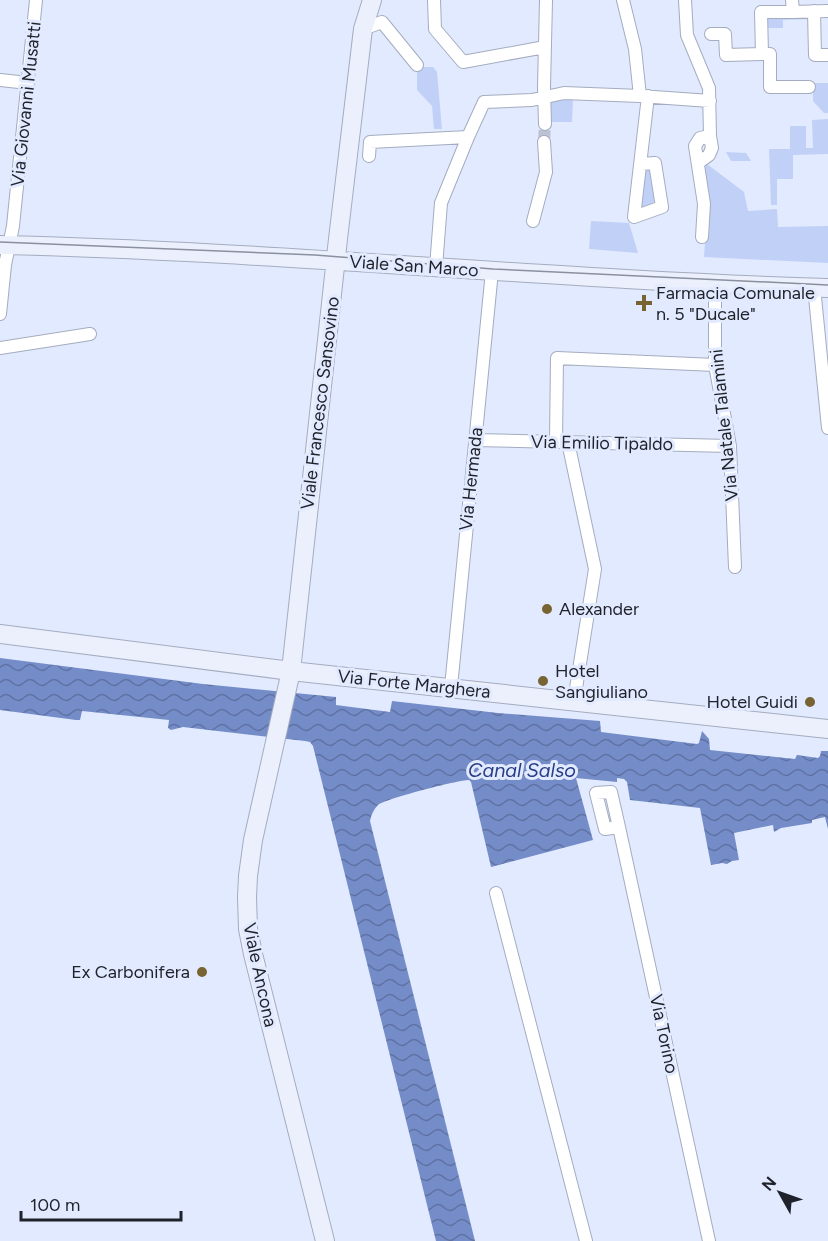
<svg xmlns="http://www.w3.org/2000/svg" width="828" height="1241" font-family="Figtree,sans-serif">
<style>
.green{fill:#c1d0f6}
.water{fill:url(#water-waves)}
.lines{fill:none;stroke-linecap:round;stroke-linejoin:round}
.street-tunnel{stroke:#bbc2d4;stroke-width:12;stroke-dasharray:12 6;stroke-linecap:butt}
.street-casing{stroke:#a4acbf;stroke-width:14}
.secondary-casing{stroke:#a4acbf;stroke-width:20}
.street{stroke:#fff;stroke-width:12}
.secondary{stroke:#ebf0fc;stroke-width:18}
.tram{stroke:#8a909f;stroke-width:1.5}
.poi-dot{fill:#786332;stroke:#e2eaff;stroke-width:2}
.labels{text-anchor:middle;stroke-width:6;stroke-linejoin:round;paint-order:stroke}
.street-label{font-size:18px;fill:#1f222a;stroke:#e2eaff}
.poi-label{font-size:18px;fill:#1f222a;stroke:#e2eaff;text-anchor:start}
.water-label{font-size:20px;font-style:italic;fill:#273d86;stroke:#e2eaff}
</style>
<defs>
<pattern id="water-waves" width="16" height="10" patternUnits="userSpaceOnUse" patternTransform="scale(1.5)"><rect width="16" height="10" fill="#748cc8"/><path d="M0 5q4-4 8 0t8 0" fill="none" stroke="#5f72a3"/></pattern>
</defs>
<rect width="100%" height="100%" fill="#e2eaff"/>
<path class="green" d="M 763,17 L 812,17 L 812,19 L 783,20 L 783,28 L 763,28 Z
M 417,67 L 433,67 L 437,72 L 442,129 L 434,129 L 432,106 L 417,90 Z
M 813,83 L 828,83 L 828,113 L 824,113 L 813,101 Z
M 550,99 L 573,99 L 572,122 L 550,122 Z
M 828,119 L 828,154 L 793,155 L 793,179 L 777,179 L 777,205 L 771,205 L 769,149 L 790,149 L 790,126 L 806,126 L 806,148 L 813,148 L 812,120 Z
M 726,152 L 746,153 L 751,161 L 731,161 Z
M 707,164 L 744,192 L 748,211 L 777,209 L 778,227 L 828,226 L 828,263 L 704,257 L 708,201 L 704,165 Z
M 644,170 L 650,170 L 657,204 L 641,209 Z
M 591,221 L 629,223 L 638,253 L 589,249 Z"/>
<path class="water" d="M 0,658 L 203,684 L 336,697 L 336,705 L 390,712 L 392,701 L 498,713 L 600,721 L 601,732 L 697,744 L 699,743 L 702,731 L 709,739 L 710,750 L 795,759 L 797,755 L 818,758 L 820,756 L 821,751 L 828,751 L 828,829 L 825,817 L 812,820 L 812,823 L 781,828 L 774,832 L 773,825 L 734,833 L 739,860 L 732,861 L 727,864 L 722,863 L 711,865 L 700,808 L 630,800 L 627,782 L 624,779 L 617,778 L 617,782 L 576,778 L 593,840 L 491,867 L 471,782 L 469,780 C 458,780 385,799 378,805 C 374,809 371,815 370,821 L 475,1241 L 436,1241 L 313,746 L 310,742 L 305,741 L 183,727 L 171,730 L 168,728 L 169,720 L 82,711 L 80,720 L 76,720 L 0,710 Z"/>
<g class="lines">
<path class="street-tunnel" d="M 544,142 L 545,124"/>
<g class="street-casing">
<path id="street" d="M 434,0 L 435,29 L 463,62 L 545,47
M 623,0 L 635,49 L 640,96
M 685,0 L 687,35 L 709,88 L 710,136 L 712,148 L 709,155 L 698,163
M 792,0 L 793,12 L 828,11
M 814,11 L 815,55 L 828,55
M 363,29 L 382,22 L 417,65
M 711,34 L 725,34 L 726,55 L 762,54 L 761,12 L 793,12
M 762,54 L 770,54 L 770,87 L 809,87
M 0,80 L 28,83
M 545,124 L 544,88 L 546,0
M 369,156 L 370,142 L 468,137
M 641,164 L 655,163 L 662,207 L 634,217 L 648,96
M 533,221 L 546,172 L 544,142
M 702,237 L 704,204 L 695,146 L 700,138 L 710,136
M 436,267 L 441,203 L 468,137 L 484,102 L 532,100 L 564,93 L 640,96 L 710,101
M 715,283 L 715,365 L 730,446 L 735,567
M 814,287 L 828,428
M 0,314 L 5,265 L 13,226 L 36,0
M 0,348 L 90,334
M 475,440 L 730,446
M 556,442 L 557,358 L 715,365
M 568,442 L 595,569 L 574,701
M 451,687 L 492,271
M 619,827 L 605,829 L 596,793 L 611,792 L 619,827 L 709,1241
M 496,893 L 586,1241"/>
</g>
<g class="secondary-casing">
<path id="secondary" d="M 0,245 C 276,251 552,280 828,288
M 0,634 L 291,671 L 828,729
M 325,1241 L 253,954 L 248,929 L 247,897 L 248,876 L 253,840 L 291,671 L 338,239 L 363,29 L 372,0"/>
</g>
<use href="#street" class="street"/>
<use href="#secondary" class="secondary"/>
<path class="tram" d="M 0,242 L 315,255 L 493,269 L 828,285"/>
</g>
<g class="poi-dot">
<path d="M641 294h6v6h6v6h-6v6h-6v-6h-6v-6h6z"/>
<circle cx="547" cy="609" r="6"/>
<circle cx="543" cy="681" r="6"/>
<circle cx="810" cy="702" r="6"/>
<circle cx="202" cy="972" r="6"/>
</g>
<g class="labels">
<g class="street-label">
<text transform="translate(26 104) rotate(-84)" y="6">Via Giovanni Musatti</text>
<text transform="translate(414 266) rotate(4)" y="6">Viale San Marco</text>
<text transform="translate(320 403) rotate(-83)" y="6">Viale Francesco Sansovino</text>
<text transform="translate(724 425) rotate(-96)" y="6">Via Natale Talamini</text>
<text transform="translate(602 443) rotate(1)" y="6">Via Emilio Tipaldo</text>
<text transform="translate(471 479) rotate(-84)" y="6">Via Hermada</text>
<text transform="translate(414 684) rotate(6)" y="6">Via Forte Marghera</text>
<text transform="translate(260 975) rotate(78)" y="6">Viale Ancona</text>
<text transform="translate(664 1034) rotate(78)" y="6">Via Torino</text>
</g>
<g class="poi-label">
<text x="656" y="299">Farmacia Comunale<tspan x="656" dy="21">n. 5 "Ducale"</tspan></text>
<text x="559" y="615">Alexander</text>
<text x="555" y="677">Hotel<tspan x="555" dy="21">Sangiuliano</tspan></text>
<text x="798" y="708" text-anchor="end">Hotel Guidi</text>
<text x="190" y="978" text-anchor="end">Ex Carbonifera</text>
</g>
<g class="water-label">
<text x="522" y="777">Canal Salso</text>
</g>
</g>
<g transform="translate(780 1193) rotate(310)" stroke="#e2eaff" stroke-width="4.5" paint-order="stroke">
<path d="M0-4.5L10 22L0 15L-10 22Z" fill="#1f222a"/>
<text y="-9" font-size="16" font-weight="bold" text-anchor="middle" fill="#1f222a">N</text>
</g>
<path d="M21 1211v9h160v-9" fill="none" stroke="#1f222a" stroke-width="3"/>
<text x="30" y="1211" font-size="18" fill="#1f222a" stroke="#e2eaff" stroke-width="4.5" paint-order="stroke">100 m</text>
</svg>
